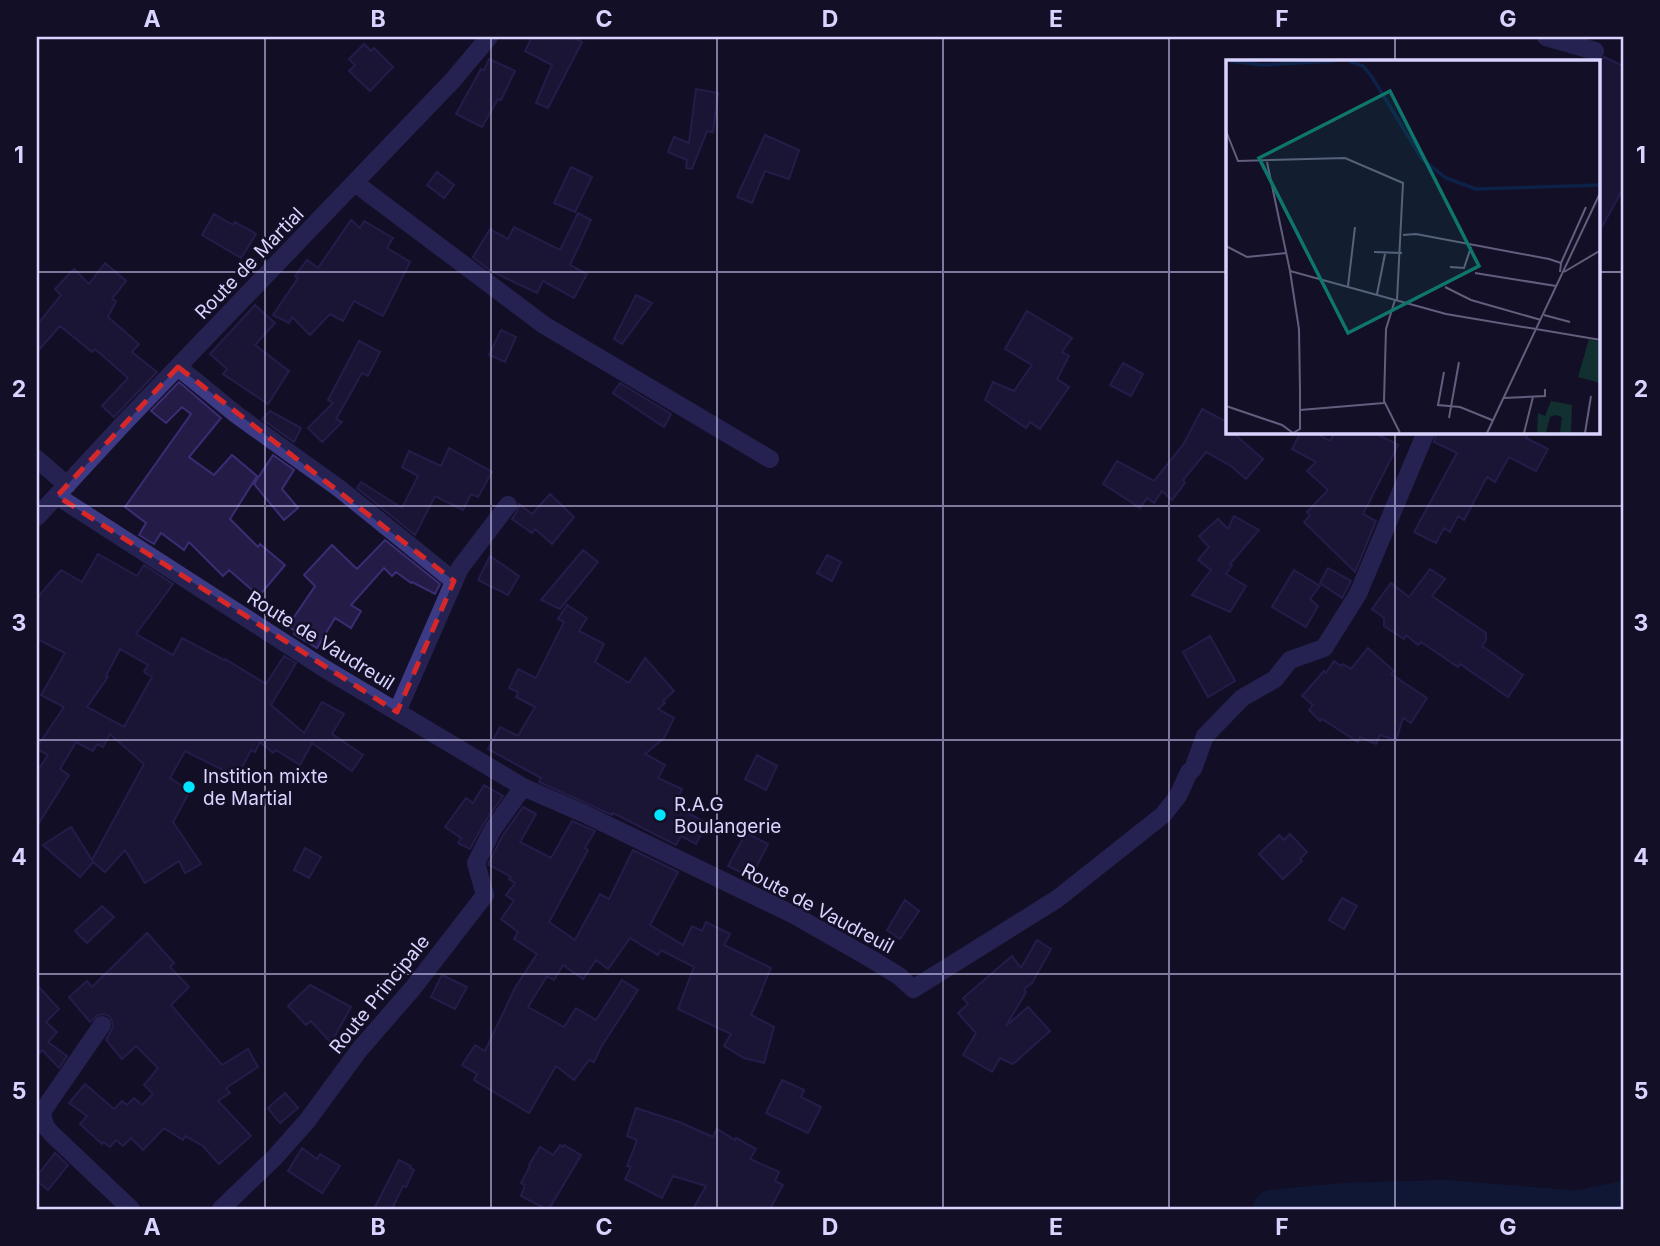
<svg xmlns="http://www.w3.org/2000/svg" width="1660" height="1246" font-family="Inter,sans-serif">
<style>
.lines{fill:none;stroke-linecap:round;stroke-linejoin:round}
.river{stroke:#0c2248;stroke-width:38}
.building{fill:#241b47;stroke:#3b2d73;stroke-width:2;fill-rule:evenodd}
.minor{stroke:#3d3a85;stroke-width:18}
.marked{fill:none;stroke:#d62828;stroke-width:5;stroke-dasharray:14 9;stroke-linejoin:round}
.grid{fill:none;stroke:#d9d4ff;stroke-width:2;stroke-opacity:0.55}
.poi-dot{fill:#00e5ff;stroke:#130f26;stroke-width:2.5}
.labels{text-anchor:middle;stroke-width:5;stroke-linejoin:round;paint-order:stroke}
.street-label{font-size:19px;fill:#d9d4ff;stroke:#130f26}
.poi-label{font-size:19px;fill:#d9d4ff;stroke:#130f26;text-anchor:start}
.inset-river{fill:none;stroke:#0c2248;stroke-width:3.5}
.inset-road{fill:none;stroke:#625e7d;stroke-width:2}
.view{fill:#0f766e;fill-opacity:0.15;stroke:#0f766e;stroke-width:3.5}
.inset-edge{fill:none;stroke:#d9d4ff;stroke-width:3.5}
.neatline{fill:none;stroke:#d9d4ff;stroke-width:2.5}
.grid-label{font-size:23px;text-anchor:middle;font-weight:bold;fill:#d9d4ff}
</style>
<rect width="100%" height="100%" fill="#130f26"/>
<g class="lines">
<path class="river" d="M 1272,1209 L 1344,1202 L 1444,1199 L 1568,1209
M 1580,1209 L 1623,1200"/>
</g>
<path class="building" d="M 532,37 L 572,37 L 582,42 L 548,108 L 536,103 L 552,65 L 525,51 Z
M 364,44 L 371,51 L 374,48 L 393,67 L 370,91 L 349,71 L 355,65 L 349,59 Z
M 1604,57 L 1623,66 L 1623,189 L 1599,232 L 1599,62 Z
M 489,59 L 515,71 L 501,100 L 498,99 L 482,127 L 456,114 L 481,69 L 484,70 Z
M 696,89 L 718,93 L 713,132 L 707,131 L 692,169 L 686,168 L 687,160 L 668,152 L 674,137 L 689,143 Z
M 765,135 L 799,150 L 789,179 L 765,171 L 752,203 L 737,197 Z
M 571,167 L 592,177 L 575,212 L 554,203 Z
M 437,172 L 454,185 L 444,198 L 427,185 Z
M 578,213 L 591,220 L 570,265 L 587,274 L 574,298 L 543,281 L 537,293 L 489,270 L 473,257 L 490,229 L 508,239 L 514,227 L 560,250 Z
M 214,214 L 233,225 L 235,222 L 256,234 L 241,258 L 202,235 Z
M 351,220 L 360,228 L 364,221 L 393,238 L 387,248 L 410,262 L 383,316 L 354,301 L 343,321 L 330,314 L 310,335 L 292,317 L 289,323 L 273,315 L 298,278 L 295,276 L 307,260 L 318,268 Z
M 105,263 L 126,281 L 112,299 L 116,301 L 108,317 L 139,344 L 132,352 L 157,372 L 114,417 L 102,406 L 128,378 L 95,349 L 92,352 L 60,326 L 37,352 L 37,325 L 61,295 L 55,289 L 74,269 L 89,284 Z
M 636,295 L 652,303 L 622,344 L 614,339 Z
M 255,305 L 275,323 L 255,345 L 289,371 L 268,404 L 223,374 L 227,369 L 210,354 Z
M 1027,311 L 1072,338 L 1062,352 L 1069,356 L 1057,379 L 1069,387 L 1040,429 L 1030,422 L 1026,428 L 985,400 L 993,382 L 1014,391 L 1032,365 L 1005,349 Z
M 501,330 L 516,337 L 505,362 L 489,355 Z
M 359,341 L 380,352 L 368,376 L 362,373 L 336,419 L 342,422 L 322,442 L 308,428 L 333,403 L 328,400 Z
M 1123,363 L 1143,374 L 1131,396 L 1110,385 Z
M 179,382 L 221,418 L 189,457 L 214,475 L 232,455 L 257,476 L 230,519 L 258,547 L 260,544 L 285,565 L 259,596 L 229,570 L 223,576 L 189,542 L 184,550 L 161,533 L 154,544 L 139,535 L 146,523 L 125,507 L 191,414 L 182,407 L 166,423 L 151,411 Z
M 620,383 L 671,414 L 664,427 L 613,393 Z
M 1202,409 L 1227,422 L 1225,426 L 1228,429 L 1228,432 L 1232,432 L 1263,459 L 1246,479 L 1231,466 L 1206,452 L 1183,480 L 1185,483 L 1172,500 L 1162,491 L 1154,503 L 1147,498 L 1140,508 L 1103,484 L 1117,461 L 1154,481 L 1183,445 Z
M 270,411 L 301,428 L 294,442 L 262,419 Z
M 1301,432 L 1314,432 L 1330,441 L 1335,432 L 1373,432 L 1398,445 L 1363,514 L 1376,521 L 1355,572 L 1304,522 L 1310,516 L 1307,512 L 1328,490 L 1307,471 L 1316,462 L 1292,449 Z
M 1437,432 L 1529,432 L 1526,438 L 1548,449 L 1536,471 L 1509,457 L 1495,482 L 1487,477 L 1464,520 L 1458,516 L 1450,532 L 1444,528 L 1436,543 L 1414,532 L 1457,453 L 1434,442 Z
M 449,448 L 492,472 L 478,497 L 471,494 L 463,510 L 435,496 L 415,535 L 357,488 L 361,482 L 402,508 L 418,476 L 402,467 L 409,451 L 441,466 Z
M 273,455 L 294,470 L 282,489 L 298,508 L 284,520 L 254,484 Z
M 550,494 L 574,517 L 552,544 L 535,529 L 532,533 L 512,519 L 517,511 L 519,504 L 532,514 Z
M 1234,516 L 1259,530 L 1230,564 L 1232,565 L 1226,574 L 1246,586 L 1230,612 L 1192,595 L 1211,570 L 1198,560 L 1209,547 L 1199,536 L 1218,519 L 1228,529 Z
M 385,540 L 440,584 L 435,594 L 412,582 L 411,583 L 396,572 L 392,576 L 384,568 L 351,605 L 361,611 L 351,628 L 335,618 L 317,648 L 294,634 L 295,631 L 288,626 L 315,586 L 304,575 L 332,545 L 357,569 Z
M 583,550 L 598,562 L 560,609 L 541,600 Z
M 98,554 L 137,576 L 144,565 L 173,584 L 136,634 L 173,655 L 182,638 L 224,660 L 225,659 L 266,684 L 284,656 L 296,663 L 271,705 L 304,733 L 322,702 L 344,714 L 332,734 L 363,755 L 352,771 L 312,743 L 300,765 L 276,750 L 273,753 L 260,742 L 255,752 L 251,750 L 237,777 L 185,751 L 170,778 L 190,791 L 173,822 L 201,864 L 185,873 L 179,861 L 145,883 L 125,850 L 105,872 L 93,862 L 80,877 L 43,845 L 71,827 L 92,860 L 144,764 L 110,734 L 103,747 L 97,744 L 93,751 L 76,742 L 60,769 L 69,775 L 37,826 L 37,772 L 48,755 L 37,749 L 37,747 L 64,707 L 41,695 L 65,653 L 37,639 L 37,598 L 61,570 L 82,582 ZM 120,649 L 148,665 L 144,672 L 152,677 L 124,727 L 87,707 L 108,677 L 106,676 Z
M 827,555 L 841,562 L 832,581 L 817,573 Z
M 490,556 L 519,576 L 508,595 L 478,580 Z
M 1328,568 L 1351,581 L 1342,598 L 1320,583 Z
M 1430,569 L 1445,579 L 1432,596 L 1486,633 L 1486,640 L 1482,646 L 1523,675 L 1508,697 L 1460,664 L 1458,667 L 1421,642 L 1418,645 L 1406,635 L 1404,639 L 1384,626 L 1384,618 L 1372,609 L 1391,583 L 1409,597 Z
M 1294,570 L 1320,586 L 1310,599 L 1318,606 L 1306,627 L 1272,607 Z
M 567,605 L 587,618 L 579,631 L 604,644 L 595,662 L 629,683 L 645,658 L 674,691 L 663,701 L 665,703 L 658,709 L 674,718 L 664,738 L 645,754 L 665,765 L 658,778 L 682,789 L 674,806 L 707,823 L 696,844 L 681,836 L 676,845 L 613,813 L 612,815 L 539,782 L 541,778 L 488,749 L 500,727 L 518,736 L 535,707 L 516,697 L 518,692 L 509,688 L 518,669 L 536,678 L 564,622 L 558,619 Z
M 1210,636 L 1235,681 L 1208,697 L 1183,652 Z
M 1368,648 L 1394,671 L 1391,674 L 1427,698 L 1411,723 L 1403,718 L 1396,740 L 1380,735 L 1376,744 L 1360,737 L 1358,742 L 1322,719 L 1320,721 L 1309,710 L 1313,705 L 1302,696 L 1324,671 L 1326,673 L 1334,661 L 1341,666 L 1343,664 L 1351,669 Z
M 757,755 L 777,766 L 766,790 L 745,779 Z
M 484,785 L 503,796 L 484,823 L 470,849 L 458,843 L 461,838 L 445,827 L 466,798 L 473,803 Z
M 523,807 L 536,814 L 520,842 L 551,858 L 572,821 L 595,831 L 585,848 L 588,850 L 549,922 L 575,940 L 600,894 L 609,899 L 633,850 L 678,872 L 650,925 L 683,945 L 692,926 L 702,931 L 706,922 L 730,934 L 724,945 L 771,968 L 761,991 L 762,991 L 751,1015 L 774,1027 L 764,1063 L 744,1058 L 724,1046 L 731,1034 L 678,1009 L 694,967 L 661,950 L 658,955 L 630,938 L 608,969 L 596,960 L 583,979 L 563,965 L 554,980 L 547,976 L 528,1007 L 564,1027 L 576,1008 L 596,1020 L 622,980 L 638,990 L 601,1047 L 594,1062 L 589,1060 L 574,1080 L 556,1066 L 529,1113 L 474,1080 L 477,1074 L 462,1065 L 475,1045 L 485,1051 L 515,988 L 537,954 L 514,939 L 518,932 L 501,919 L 514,901 L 506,895 L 515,883 L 509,879 L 511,877 L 488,864 L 503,835 Z
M 746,833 L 768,844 L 751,877 L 728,866 Z
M 1290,834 L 1307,852 L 1300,859 L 1302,861 L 1283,879 L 1259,854 L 1279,835 L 1284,840 Z
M 305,848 L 321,857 L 309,878 L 294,870 Z
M 1342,898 L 1357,906 L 1344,929 L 1329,920 Z
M 905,900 L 919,911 L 900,939 L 887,930 Z
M 102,906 L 114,917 L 87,943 L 75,931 Z
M 147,933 L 174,963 L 170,967 L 189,987 L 171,1005 L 199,1038 L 222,1065 L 248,1049 L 258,1067 L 226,1088 L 230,1093 L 218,1101 L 251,1136 L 219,1164 L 203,1146 L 185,1136 L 183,1140 L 164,1128 L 143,1150 L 131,1138 L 123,1146 L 116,1140 L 110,1147 L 103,1142 L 102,1144 L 80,1124 L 87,1116 L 69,1103 L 85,1084 L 114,1109 L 122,1101 L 127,1105 L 134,1098 L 142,1105 L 153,1094 L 144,1085 L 158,1068 L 136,1046 L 122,1059 L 106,1040 L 113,1027 L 112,1021 L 109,1016 L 104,1014 L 98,1015 L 90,1022 L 69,997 L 87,981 L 92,987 Z
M 1037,940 L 1051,949 L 1032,983 L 1024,989 L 1026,992 L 1006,1026 L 1028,1007 L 1050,1031 L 1013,1064 L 1000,1058 L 992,1072 L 963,1055 L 976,1033 L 958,1013 L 968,1004 L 963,998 L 1012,956 L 1021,968 Z
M 442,975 L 467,987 L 455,1009 L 431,997 Z
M 37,985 L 59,1009 L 46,1022 L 57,1032 L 48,1042 L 67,1056 L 59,1068 L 42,1050 L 37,1056 Z
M 310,985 L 351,1007 L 331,1043 L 311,1021 L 306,1025 L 288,1006 Z
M 782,1080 L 804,1090 L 801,1097 L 821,1107 L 808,1133 L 766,1113 Z
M 285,1093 L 298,1108 L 280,1123 L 268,1108 Z
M 636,1108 L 679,1122 L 713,1137 L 717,1129 L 735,1140 L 736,1138 L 756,1149 L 750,1159 L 779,1172 L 775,1181 L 783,1185 L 770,1209 L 693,1209 L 706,1186 L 673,1176 L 662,1198 L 625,1179 L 631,1167 L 627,1166 L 637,1140 L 627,1136 Z
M 560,1145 L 563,1147 L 564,1145 L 581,1155 L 549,1209 L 546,1209 L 521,1196 L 525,1185 L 521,1183 L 530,1166 L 529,1165 L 540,1147 L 553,1155 Z
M 302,1148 L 317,1159 L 320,1154 L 340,1166 L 322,1193 L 288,1171 Z
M 55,1153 L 68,1165 L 48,1190 L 37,1181 L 37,1176 Z
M 399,1160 L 411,1166 L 410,1168 L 414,1170 L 406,1187 L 403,1186 L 392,1209 L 374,1209 Z"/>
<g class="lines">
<path class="minor" d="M 1546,37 L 1595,51
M 355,183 L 544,325 L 770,459
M 178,367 L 237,415 L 340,489 L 454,581
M 37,459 L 67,485
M 57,496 L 322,667 L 523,787 L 585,814 L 794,915 L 873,960 L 899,976 L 913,989 L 1057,899 L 1163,815 L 1178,796 L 1189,772 L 1193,769 L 1205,736 L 1242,698 L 1275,679 L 1290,660 L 1324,648 L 1358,594 L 1426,432
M 37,517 L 122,425 L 453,80 L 489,37
M 397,712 L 460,568 L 508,505
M 102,1025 L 42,1112 L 45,1126 L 51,1133 L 131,1209
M 221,1209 L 275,1157 L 307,1121 L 360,1049 L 413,988 L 485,895 L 476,863 L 493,829 L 523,787"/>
</g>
<path d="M0 0H1660V1246H0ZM 178,367 L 454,581 L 397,712 L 57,496 Z" fill="#130f26" fill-opacity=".55" fill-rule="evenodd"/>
<path class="marked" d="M 178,367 L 454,581 L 397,712 L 57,496 Z"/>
<path class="grid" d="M 265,37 L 265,1209M 491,37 L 491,1209M 717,37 L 717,1209M 943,37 L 943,1209M 1169,37 L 1169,1209M 1395,37 L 1395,61M 37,272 L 1228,272M 1599,272 L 1623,272M 1395,432 L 1395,1209M 37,506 L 1623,506M 37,740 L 1623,740M 37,974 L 1623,974"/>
<g class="poi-dot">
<circle cx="189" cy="787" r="7"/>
<circle cx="660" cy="815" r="7"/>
</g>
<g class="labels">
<g class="street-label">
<text transform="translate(249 263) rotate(-46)" y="7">Route de Martial</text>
<text transform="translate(321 640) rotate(32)" y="7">Route de Vaudreuil</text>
<text transform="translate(818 908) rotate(28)" y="7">Route de Vaudreuil</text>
<text transform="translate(379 994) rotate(-51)" y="7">Route Principale</text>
</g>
<g class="poi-label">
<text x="203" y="783">Instition mixte<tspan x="203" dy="22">de Martial</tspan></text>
<text x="674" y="811">R.A.G<tspan x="674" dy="22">Boulangerie</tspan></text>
</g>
</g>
<g transform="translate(1226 60)">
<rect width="374" height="374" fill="#130f26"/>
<path d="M 363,279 L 374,282 L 374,323 L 352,317 ZM 325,341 L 346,345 L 345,373 L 334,373 L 336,357 L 329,355 L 324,357 L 320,373 L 311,373 L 312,353 L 319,356 Z" fill="#12302f"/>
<path class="inset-river" d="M 4,1 L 37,5 L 109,1M 123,1 L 137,6 L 146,17 L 196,99 L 220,118 L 250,129 L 375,125"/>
<path class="inset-road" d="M 0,71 L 12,101 L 119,98 L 177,123 L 171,240M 41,102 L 64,211 L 220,254 L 375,280M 177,175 L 190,174 L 323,199 L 335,203 L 334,212M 0,186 L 21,197 L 60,193M 148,192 L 176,193M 335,203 L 360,147M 224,207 L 238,208 L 245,187M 64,211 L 73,269 L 74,331 L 74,369 L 67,373M 338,212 L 375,190M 249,213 L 330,226M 122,226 L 129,167M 219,227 L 245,240 L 315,260M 151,234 L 159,194M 169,240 L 160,269 L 158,341 L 174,373M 318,255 L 344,262M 218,312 L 212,345 L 234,347 L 266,360M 277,338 L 319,336 L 319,329M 0,346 L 56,365 L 67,373M 74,350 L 158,343M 223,358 L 233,302M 261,373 L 375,131M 298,373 L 307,337M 359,373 L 365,336"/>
<path class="view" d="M 164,31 L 253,206 L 122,273 L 33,98 Z"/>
<rect width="374" height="374" class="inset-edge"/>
</g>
<rect width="1660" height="1246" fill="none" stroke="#130f26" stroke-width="77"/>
<rect x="38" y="38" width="1584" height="1170" class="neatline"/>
<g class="grid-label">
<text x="152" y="27">A</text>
<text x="378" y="27">B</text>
<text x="604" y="27">C</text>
<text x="830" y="27">D</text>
<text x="1056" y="27">E</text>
<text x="1282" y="27">F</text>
<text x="1508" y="27">G</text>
<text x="19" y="163">1</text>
<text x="1641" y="163">1</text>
<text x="19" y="397">2</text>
<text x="1641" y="397">2</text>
<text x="19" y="631">3</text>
<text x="1641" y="631">3</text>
<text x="19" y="865">4</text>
<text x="1641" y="865">4</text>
<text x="19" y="1099">5</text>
<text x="1641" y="1099">5</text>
<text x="152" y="1235">A</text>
<text x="378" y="1235">B</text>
<text x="604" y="1235">C</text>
<text x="830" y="1235">D</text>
<text x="1056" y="1235">E</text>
<text x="1282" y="1235">F</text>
<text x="1508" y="1235">G</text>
</g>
</svg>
